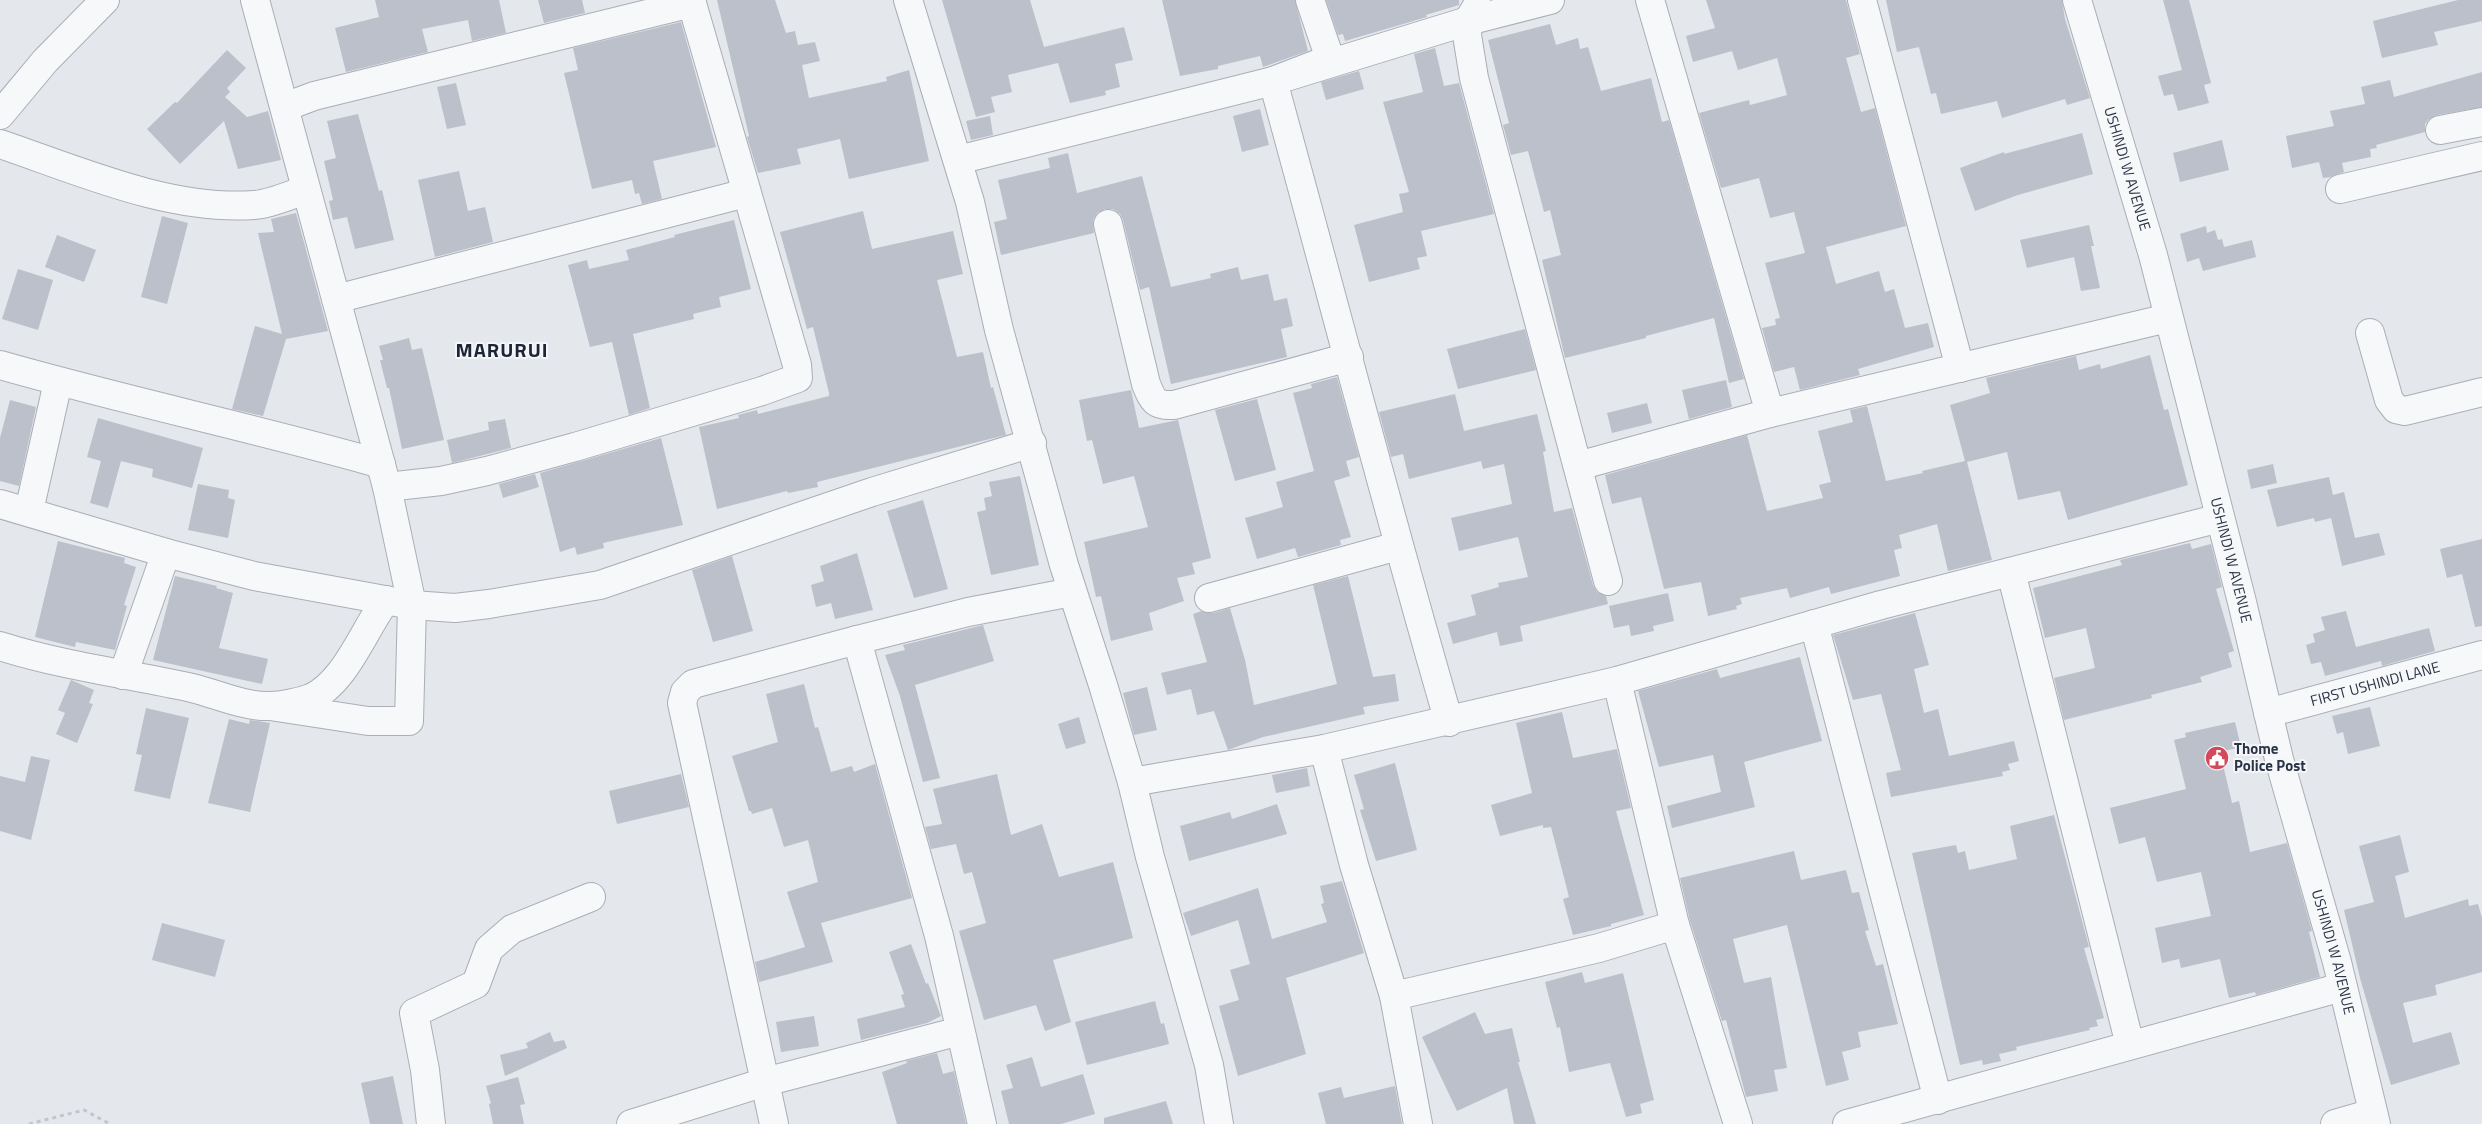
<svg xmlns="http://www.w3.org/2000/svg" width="2482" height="1124" font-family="'Titillium Web',sans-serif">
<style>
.building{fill:#bbc0ca}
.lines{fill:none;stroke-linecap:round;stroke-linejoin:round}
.minor-casing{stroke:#a9aeb7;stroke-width:30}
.path{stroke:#c2c5cb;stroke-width:3;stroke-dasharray:4 4;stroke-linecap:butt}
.minor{stroke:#f7f8fa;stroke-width:28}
.labels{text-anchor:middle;stroke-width:4;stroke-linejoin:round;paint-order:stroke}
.street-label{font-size:15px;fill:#2b3445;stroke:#f4f6f9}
.poi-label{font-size:15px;font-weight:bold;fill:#2b3445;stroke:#f4f6f9;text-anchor:start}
.district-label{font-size:20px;font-weight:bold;letter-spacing:1px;fill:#1d2536;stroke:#f4f6f9}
</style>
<rect width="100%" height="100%" fill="#e4e7ec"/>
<path class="building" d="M 375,0 L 499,0 L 506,33 L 472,41 L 468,20 L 422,29 L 428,52 L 346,72 L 335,28 L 379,17 Z
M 538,0 L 582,0 L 585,13 L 544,23 Z
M 717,0 L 775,0 L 786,33 L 795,31 L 798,45 L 815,42 L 820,61 L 802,65 L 809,98 L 887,81 L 886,77 L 909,70 L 929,161 L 849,179 L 840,139 L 797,149 L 801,164 L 758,173 L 747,137 L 749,136 Z
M 942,0 L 1030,0 L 1044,47 L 1124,27 L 1133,60 L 1115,64 L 1120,87 L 1105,91 L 1106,95 L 1070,103 L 1058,63 L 1008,75 L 1012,92 L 991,97 L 995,112 L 976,117 Z
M 1162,0 L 1295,0 L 1308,51 L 1263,67 L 1260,56 L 1218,66 L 1218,69 L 1180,76 Z
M 1326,0 L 1459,0 L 1459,5 L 1426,15 L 1427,17 L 1345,41 L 1343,34 L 1338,35 Z
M 1706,0 L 1846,0 L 1860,54 L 1846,58 L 1861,112 L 1875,108 L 1906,226 L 1826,247 L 1836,284 L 1879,271 L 1885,292 L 1894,289 L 1905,328 L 1928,323 L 1934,347 L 1858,369 L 1860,375 L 1800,390 L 1794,367 L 1774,372 L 1762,328 L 1776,325 L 1775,319 L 1780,318 L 1765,263 L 1805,253 L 1794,212 L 1770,218 L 1759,178 L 1721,188 L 1699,113 L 1749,100 L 1750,105 L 1787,95 L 1777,58 L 1738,70 L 1732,51 L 1693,62 L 1686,36 L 1715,28 Z
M 1886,0 L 2062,0 L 2065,19 L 2090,98 L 2067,105 L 2065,99 L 2002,118 L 1997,101 L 1941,114 L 1936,93 L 1931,94 L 1919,47 L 1897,52 Z
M 2163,0 L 2189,0 L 2211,83 L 2204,85 L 2209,103 L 2178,111 L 2173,94 L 2164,96 L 2158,76 L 2182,70 Z
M 2458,0 L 2482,0 L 2482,21 L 2434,32 L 2438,45 L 2382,58 L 2373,21 Z
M 681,22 L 716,147 L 653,161 L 662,199 L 642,204 L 639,193 L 635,194 L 632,180 L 592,189 L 564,73 L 578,70 L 573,48 Z
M 1550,24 L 1556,45 L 1578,38 L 1580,49 L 1588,47 L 1601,91 L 1651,78 L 1662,122 L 1669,120 L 1744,379 L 1729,383 L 1714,318 L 1646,336 L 1646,338 L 1565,358 L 1542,260 L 1561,255 L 1550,210 L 1544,212 L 1528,151 L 1511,155 L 1503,125 L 1509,123 L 1488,40 Z
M 1435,48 L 1444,86 L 1459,83 L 1494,214 L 1421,231 L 1427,256 L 1417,258 L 1420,269 L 1369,282 L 1354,225 L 1403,212 L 1399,194 L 1409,192 L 1383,102 L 1423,92 L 1414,54 Z
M 227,50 L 246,68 L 227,88 L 230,92 L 225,97 L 247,117 L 268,111 L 281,160 L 238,169 L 224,121 L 180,164 L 147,129 L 175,102 L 177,103 Z
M 1359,71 L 1364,89 L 1326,100 L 1321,82 Z
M 2482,72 L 2482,107 L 2437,115 L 2429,119 L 2425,124 L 2425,132 L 2376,145 L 2377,148 L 2370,149 L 2371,157 L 2342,163 L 2344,172 L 2330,177 L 2323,178 L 2319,162 L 2292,168 L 2286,136 L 2334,126 L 2330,111 L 2365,104 L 2361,87 L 2390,80 L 2394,97 Z
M 456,83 L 466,125 L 447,129 L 437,87 Z
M 1260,109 L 1269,145 L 1242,152 L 1233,116 Z
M 358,114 L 379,191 L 382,190 L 394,240 L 355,249 L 347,217 L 333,220 L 329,201 L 333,200 L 324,161 L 336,158 L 327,121 Z
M 990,116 L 993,135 L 971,140 L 966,121 Z
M 2082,133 L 2093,174 L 2018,195 L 1975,211 L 1960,168 L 2004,152 L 2004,154 Z
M 2222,140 L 2229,170 L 2180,182 L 2173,153 Z
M 1068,153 L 1077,193 L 1142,176 L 1171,287 L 1211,278 L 1210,274 L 1238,267 L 1241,280 L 1268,274 L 1274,301 L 1287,298 L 1293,326 L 1281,329 L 1287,357 L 1171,384 L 1149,287 L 1140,290 L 1123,220 L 1120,214 L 1113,209 L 1105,209 L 1097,213 L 1093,220 L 1094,233 L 1001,255 L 994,222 L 1007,219 L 998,180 L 1050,168 L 1048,158 Z
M 459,171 L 468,211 L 485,207 L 493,242 L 435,257 L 418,180 Z
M 863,211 L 872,249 L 953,231 L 963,274 L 937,280 L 957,357 L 983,352 L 991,388 L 993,387 L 1006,435 L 817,482 L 818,487 L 788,493 L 787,491 L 717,509 L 699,427 L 739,418 L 738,415 L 757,410 L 758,414 L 829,396 L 829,393 L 813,327 L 807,329 L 780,232 Z
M 296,213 L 328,331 L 286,339 L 263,416 L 232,409 L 255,326 L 282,334 L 258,233 L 274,232 L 271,219 Z
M 162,216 L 188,223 L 167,304 L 141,297 Z
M 734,220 L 751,289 L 719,297 L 721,307 L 693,314 L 694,319 L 633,334 L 650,408 L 629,415 L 612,342 L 590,347 L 568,265 L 587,260 L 589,269 L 629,260 L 626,250 L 675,237 L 674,235 Z
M 2089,225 L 2094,246 L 2091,246 L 2100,288 L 2081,291 L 2074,257 L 2027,268 L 2020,240 Z
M 2206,226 L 2207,233 L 2215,230 L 2218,240 L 2222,239 L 2224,247 L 2252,240 L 2256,257 L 2203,271 L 2199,258 L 2187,262 L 2180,234 Z
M 57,235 L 96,250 L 84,282 L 45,267 Z
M 18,269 L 53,280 L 38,330 L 2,319 Z
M 1525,329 L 1536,370 L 1458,389 L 1447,349 Z
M 409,338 L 412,350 L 422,348 L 444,440 L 402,449 L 389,388 L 387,388 L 380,360 L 383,360 L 379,346 Z
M 2150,355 L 2164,410 L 2168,409 L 2188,485 L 2068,520 L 2060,491 L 2018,500 L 2007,452 L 1967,462 L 1992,560 L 1948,571 L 1937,524 L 1899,535 L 1902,548 L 1894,550 L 1900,576 L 1831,594 L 1829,587 L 1790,598 L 1787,588 L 1740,598 L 1742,604 L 1736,606 L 1737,609 L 1708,616 L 1701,582 L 1664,589 L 1641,497 L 1612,504 L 1605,475 L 1747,435 L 1767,511 L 1823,498 L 1819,485 L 1831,482 L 1818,431 L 1853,422 L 1850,410 L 1867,406 L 1886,481 L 1923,473 L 1922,471 L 1965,461 L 1950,405 L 1990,393 L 1986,378 L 2076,356 L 2079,370 L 2100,364 L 2101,369 Z
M 1337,377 L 1359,457 L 1346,461 L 1350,476 L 1334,481 L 1351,537 L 1340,540 L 1341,545 L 1298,557 L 1295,548 L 1257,559 L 1245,518 L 1283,507 L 1276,482 L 1314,471 L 1293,393 L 1312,388 L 1311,384 Z
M 1726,380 L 1732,407 L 1689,419 L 1682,390 Z
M 1131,390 L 1139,428 L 1178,420 L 1211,558 L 1192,563 L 1195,574 L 1177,578 L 1184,601 L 1149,613 L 1153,630 L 1111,641 L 1101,596 L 1096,597 L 1084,542 L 1148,527 L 1134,476 L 1103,484 L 1092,440 L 1087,441 L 1079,400 Z
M 1455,394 L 1464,431 L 1537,414 L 1546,451 L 1543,452 L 1554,512 L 1572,508 L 1593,585 L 1597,592 L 1606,596 L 1608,604 L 1520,626 L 1523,641 L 1500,646 L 1497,632 L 1453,644 L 1447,623 L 1476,615 L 1471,595 L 1499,587 L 1498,583 L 1528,577 L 1518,537 L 1459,551 L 1451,518 L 1512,504 L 1504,464 L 1483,469 L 1481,461 L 1409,479 L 1403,454 L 1391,457 L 1379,412 Z
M 1257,399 L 1276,470 L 1235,481 L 1215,410 Z
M 10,400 L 36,407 L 19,486 L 0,481 L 0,438 Z
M 1647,403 L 1652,423 L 1612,433 L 1607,413 Z
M 98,418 L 203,448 L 192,488 L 152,477 L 153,469 L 121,461 L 108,508 L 90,503 L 101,461 L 87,457 Z
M 505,419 L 511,448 L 452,463 L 447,440 L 489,430 L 488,422 Z
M 661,438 L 683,525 L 603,543 L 604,548 L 577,555 L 575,547 L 560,552 L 540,473 Z
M 2273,464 L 2277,483 L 2251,489 L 2247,470 Z
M 535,474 L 539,487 L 503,498 L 499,484 Z
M 1020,476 L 1039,565 L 991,575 L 977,512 L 986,510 L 984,498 L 992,496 L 989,482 Z
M 2329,477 L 2333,495 L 2344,492 L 2355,538 L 2379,533 L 2385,555 L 2342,566 L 2331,518 L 2315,522 L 2314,518 L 2277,527 L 2267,490 Z
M 198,484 L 229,490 L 228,498 L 235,500 L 228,538 L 188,530 Z
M 923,500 L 948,589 L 914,598 L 887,511 Z
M 2482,539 L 2482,626 L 2475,627 L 2462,574 L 2447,578 L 2440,549 Z
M 58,541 L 125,558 L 124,563 L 136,567 L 124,605 L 127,606 L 115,650 L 76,642 L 75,647 L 35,637 Z
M 2190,543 L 2192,549 L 2211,544 L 2222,587 L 2216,589 L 2234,651 L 2228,653 L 2232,667 L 2200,677 L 2202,682 L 2151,695 L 2152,698 L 2064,720 L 2054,678 L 2095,668 L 2086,628 L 2045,638 L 2033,588 L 2122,565 L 2120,560 Z
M 857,553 L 873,610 L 835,619 L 831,603 L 816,607 L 811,585 L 824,581 L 820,566 Z
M 732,556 L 753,631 L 713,642 L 692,570 Z
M 175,576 L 217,586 L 216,588 L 233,593 L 219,648 L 268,659 L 262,684 L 153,660 Z
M 1348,576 L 1373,677 L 1395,674 L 1399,701 L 1363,707 L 1365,714 L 1263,737 L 1228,750 L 1214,711 L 1197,715 L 1191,689 L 1167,695 L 1161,673 L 1207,662 L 1193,614 L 1202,611 L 1213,613 L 1230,608 L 1245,660 L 1254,705 L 1337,684 L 1313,585 Z
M 1668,593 L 1674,621 L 1653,626 L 1654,631 L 1631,636 L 1629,625 L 1614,628 L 1609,606 Z
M 2346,611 L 2356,647 L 2429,628 L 2435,651 L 2382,666 L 2381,661 L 2325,676 L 2321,662 L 2311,664 L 2306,645 L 2315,642 L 2313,634 L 2325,630 L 2321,617 Z
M 1915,613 L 1929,665 L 1914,669 L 1924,713 L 1938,709 L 1949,756 L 2014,741 L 2019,761 L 2008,764 L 2010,770 L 2002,772 L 2003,776 L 1891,797 L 1886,773 L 1901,770 L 1881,694 L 1853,700 L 1833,635 Z
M 983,625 L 994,661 L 915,685 L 940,778 L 923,782 L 900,696 L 885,655 L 905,650 L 903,645 Z
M 1800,657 L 1822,741 L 1744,762 L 1755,807 L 1672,828 L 1667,806 L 1721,792 L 1713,755 L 1659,767 L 1638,691 L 1717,669 L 1720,678 Z
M 71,680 L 94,690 L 89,703 L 93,704 L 77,743 L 56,734 L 65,713 L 58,710 Z
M 804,684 L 815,728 L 818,727 L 831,772 L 852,766 L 854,772 L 875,764 L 912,898 L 821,923 L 833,962 L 759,982 L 755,962 L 805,947 L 787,892 L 818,882 L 808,840 L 784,847 L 772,808 L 752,814 L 751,811 L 749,811 L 732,756 L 778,742 L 766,694 Z
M 1147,687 L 1157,730 L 1134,735 L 1123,693 Z
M 2370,707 L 2380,746 L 2348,754 L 2343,732 L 2337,734 L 2332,716 Z
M 146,708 L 189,718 L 170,799 L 134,791 L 142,755 L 136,754 Z
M 1562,712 L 1573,758 L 1617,749 L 1631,808 L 1616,811 L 1644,915 L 1611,924 L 1611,926 L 1573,935 L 1563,899 L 1569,897 L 1551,827 L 1543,828 L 1543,825 L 1500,836 L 1491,805 L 1532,793 L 1516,723 Z
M 1079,717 L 1086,743 L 1066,749 L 1058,724 Z
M 229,719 L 249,724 L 250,720 L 270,723 L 250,812 L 208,803 Z
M 2235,722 L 2241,747 L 2220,752 L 2232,803 L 2239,801 L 2250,852 L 2287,843 L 2312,931 L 2309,932 L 2320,977 L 2256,995 L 2255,992 L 2229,998 L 2220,959 L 2181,968 L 2179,959 L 2162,963 L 2155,928 L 2211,916 L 2201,872 L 2157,882 L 2145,837 L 2119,844 L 2110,808 L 2186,789 L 2174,740 L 2186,737 L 2185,733 Z
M 31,756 L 50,760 L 31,840 L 0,831 L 0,776 L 25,782 Z
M 1395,763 L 1417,850 L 1376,861 L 1360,810 L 1364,809 L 1354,775 Z
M 1307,768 L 1310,786 L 1276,793 L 1272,775 Z
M 681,774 L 689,807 L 617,824 L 609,791 Z
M 997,774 L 1011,835 L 1042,824 L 1059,877 L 1113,862 L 1133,938 L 1053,960 L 1071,1022 L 1045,1031 L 1036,1005 L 984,1020 L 959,931 L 986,923 L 972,872 L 964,874 L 956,844 L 931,849 L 925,827 L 942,824 L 933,789 Z
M 1277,804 L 1287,834 L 1189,861 L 1180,826 L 1230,812 L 1232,819 Z
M 2054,815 L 2089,947 L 2084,948 L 2104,1018 L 2096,1020 L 2098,1026 L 2089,1028 L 2090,1030 L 2016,1047 L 2017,1050 L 1999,1054 L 2001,1061 L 1983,1065 L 1982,1060 L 1960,1065 L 1912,853 L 1956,845 L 1958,853 L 1965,851 L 1969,870 L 2017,859 L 2010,826 Z
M 2400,835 L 2409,872 L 2395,876 L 2405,918 L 2468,899 L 2469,906 L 2478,904 L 2482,918 L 2482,972 L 2435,985 L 2437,995 L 2403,1003 L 2413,1043 L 2451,1032 L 2460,1064 L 2391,1085 L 2360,978 L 2344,910 L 2374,902 L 2359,846 Z
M 1794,851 L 1801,880 L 1846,870 L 1852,893 L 1859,892 L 1869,930 L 1865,931 L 1876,966 L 1883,964 L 1898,1024 L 1858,1032 L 1861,1047 L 1842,1052 L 1849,1080 L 1826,1086 L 1787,925 L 1733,939 L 1744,983 L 1771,977 L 1787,1068 L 1774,1070 L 1778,1091 L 1746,1097 L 1726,1020 L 1722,1021 L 1690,921 L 1680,878 Z
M 1342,881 L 1364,953 L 1286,978 L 1306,1054 L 1238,1076 L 1219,1006 L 1239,1000 L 1230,970 L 1250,964 L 1238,920 L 1191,936 L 1183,913 L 1258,888 L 1272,939 L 1327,922 L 1321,904 L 1324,903 L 1320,886 Z
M 162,923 L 225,940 L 215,977 L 152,960 Z
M 911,944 L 926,984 L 928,983 L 941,1016 L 927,1023 L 861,1040 L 857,1019 L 905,1007 L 901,995 L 904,994 L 889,952 Z
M 1582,972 L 1585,983 L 1623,973 L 1654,1100 L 1640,1104 L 1642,1113 L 1626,1117 L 1610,1063 L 1569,1072 L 1560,1027 L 1557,1028 L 1545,982 Z
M 1155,1001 L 1161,1024 L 1164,1023 L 1169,1044 L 1087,1065 L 1075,1022 Z
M 1475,1012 L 1485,1034 L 1512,1028 L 1520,1062 L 1518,1062 L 1536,1124 L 1514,1124 L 1507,1088 L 1457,1111 L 1422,1037 Z
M 814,1016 L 819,1046 L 781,1052 L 776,1022 Z
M 550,1032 L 554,1042 L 564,1040 L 567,1048 L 505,1076 L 500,1055 L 528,1048 L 526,1043 Z
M 937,1053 L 943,1074 L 954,1071 L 966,1124 L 897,1124 L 882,1072 L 907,1063 L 906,1061 Z
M 1032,1057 L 1041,1087 L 1083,1074 L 1095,1114 L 1061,1124 L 1009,1124 L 1001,1091 L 1013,1088 L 1006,1065 Z
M 393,1076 L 403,1124 L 370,1124 L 361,1083 Z
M 518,1077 L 525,1104 L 520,1105 L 524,1124 L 493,1124 L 489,1104 L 491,1103 L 486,1086 Z
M 1395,1086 L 1402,1124 L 1326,1124 L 1318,1093 L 1341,1087 L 1344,1098 Z
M 1166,1101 L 1173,1124 L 1104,1124 L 1104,1118 Z"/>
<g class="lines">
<g class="minor-casing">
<g id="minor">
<path d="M 255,0 L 387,487 L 412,605 L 409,721 L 368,721 L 270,706"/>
<path d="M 908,0 L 970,202 L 999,330 L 1064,565 L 1103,685 L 1132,782 L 1324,749 L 1617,681 L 1881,605 L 2220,518"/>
<path d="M 1310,0 L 1330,59 L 1273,81 C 1332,295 1387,509 1449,722"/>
<path d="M 1650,0 L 1770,413"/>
<path d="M 1862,0 L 1960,368"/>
<path id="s1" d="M 2077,0 L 2153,255 L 2242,602 L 2279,759 L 2337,962 L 2376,1124"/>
<path d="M 1477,6 L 1468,21 L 1467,35 L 1474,78 L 1608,581"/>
<path d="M 285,107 L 314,96 L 692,3"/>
<path d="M 0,115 L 45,61 L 105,0"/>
<path d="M 2440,130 L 2482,122"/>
<path d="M 0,144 C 80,171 169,211 254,205 C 271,204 290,195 305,190"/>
<path d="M 958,160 L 1273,81 L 1468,21 L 1550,0"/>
<path d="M 2340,189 L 2482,156"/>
<path d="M 1108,224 L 1146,384 C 1153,401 1155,406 1174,405 L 1349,357"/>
<path d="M 336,299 L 746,193"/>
<path d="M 2370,333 L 2389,400 L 2396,409 L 2405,411 L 2482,392"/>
<path d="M 0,365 C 126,401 255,428 381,464"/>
<path d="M 1578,466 L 1770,413 L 2168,318"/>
<path d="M 387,487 L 441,481 L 487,471 L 575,447 L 762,391 L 798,378 L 797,365 L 691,0"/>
<path d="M 0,504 L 166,553 L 254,576 L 412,605 L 455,608 L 489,604 L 600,585 L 872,492 L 1032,443"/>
<path d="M 29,511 L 58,382"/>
<path d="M 2011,572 L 2130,1045"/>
<path d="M 1209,598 L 1398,546"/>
<path d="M 1814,624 L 1938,1100"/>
<path d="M 0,646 C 63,666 128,674 192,688 C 217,694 244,707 270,706 C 281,706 300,702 311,698 C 346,682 364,629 386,600"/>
<path d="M 123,675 L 166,553"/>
<path d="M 1617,681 L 1675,925 L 1738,1124"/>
<path id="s2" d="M 2268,713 L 2482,655"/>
<path d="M 1324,749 L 1354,865 L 1394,996 L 1599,948 L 1675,925"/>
<path d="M 1132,782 L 1150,857 L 1209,1065 L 1219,1124"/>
<path d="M 1394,996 L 1418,1124"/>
<path d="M 431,1124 L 425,1070 L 414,1013 L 476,984 L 489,949 L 512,929 L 591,897"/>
<path d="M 631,1124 L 765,1082 L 682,703 L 685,692 L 693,684 L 857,640"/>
<path d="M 774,1124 L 765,1082 L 960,1031"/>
<path d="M 982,1124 L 939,936 L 857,640 L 968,612 L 1072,592"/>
<path d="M 1847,1124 L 2342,987"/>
<path d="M 2335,1124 L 2373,1113"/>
</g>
</g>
<path class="path" d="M 29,1124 L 84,1110 L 110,1124"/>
<use href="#minor" class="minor"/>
</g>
<defs>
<g id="civic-disc" transform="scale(1.25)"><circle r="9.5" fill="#d1495b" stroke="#f4f6f9"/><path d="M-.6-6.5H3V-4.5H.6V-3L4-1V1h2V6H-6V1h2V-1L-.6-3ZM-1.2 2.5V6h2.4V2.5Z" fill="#fff"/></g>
</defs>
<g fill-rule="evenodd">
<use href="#civic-disc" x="2217" y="758"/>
</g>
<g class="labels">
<g class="street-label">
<text dy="5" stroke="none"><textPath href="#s1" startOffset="176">USHINDI W AVENUE</textPath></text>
<text dy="5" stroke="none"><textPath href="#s1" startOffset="581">USHINDI W AVENUE</textPath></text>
<text dy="5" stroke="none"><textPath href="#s2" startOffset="111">FIRST USHINDI LANE</textPath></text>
<text dy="5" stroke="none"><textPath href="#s1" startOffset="986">USHINDI W AVENUE</textPath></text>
</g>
<g class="poi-label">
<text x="2234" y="754">Thome<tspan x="2234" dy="17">Police Post</tspan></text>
</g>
<g class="district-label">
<text x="502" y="357">MARURUI</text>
</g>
</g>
</svg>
